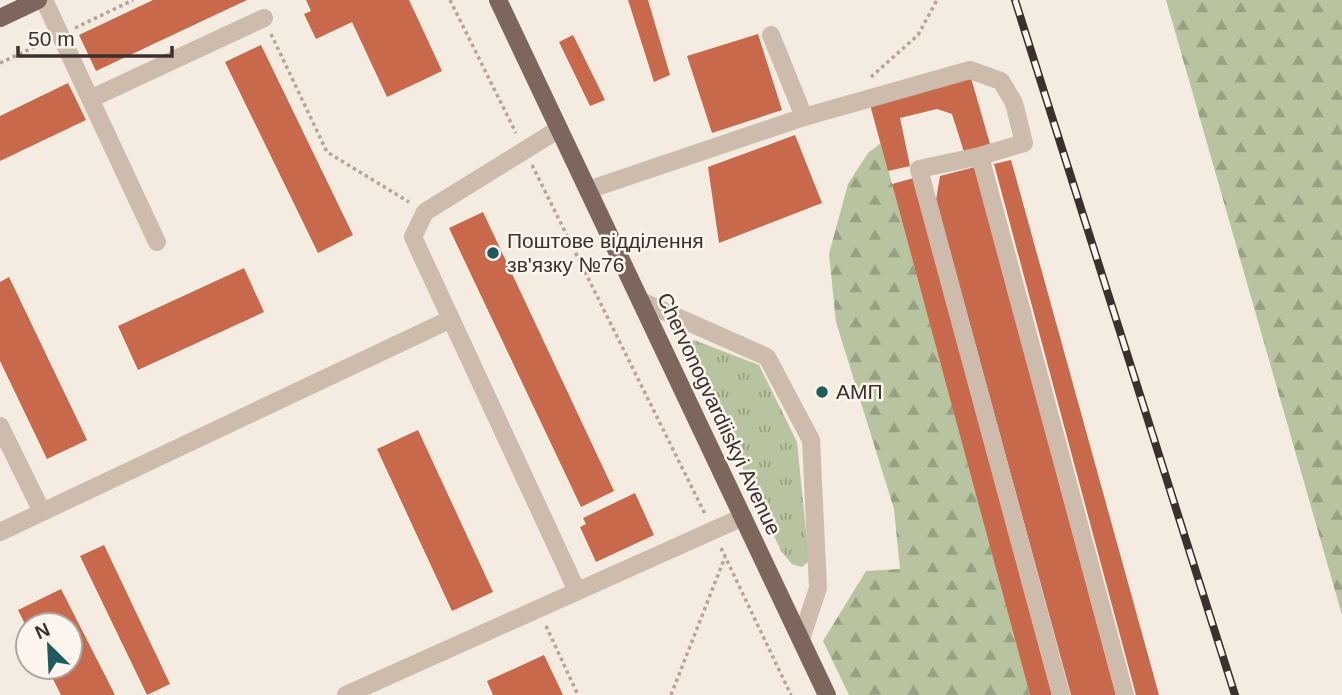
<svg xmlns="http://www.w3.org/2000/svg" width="1342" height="695" font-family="Helvetica,sans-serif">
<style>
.grass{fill:url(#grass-tufts)}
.forest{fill:url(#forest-firs)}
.building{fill:#c8694b}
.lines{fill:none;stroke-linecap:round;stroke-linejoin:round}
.path{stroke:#b9a596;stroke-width:3.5;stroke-dasharray:3.5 3.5;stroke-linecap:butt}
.minor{stroke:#cdbbac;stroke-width:18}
.major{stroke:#7d675c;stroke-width:18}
.rail-casing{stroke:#3b302b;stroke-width:8}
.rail{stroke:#fbf5ee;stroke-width:5;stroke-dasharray:16;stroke-linecap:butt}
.poi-dot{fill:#1f5a5e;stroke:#fbf5ee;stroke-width:2.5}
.labels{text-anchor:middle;stroke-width:5;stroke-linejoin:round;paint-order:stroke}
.poi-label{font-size:21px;fill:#3b302b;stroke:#fbf5ee;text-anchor:start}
.street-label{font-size:21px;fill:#3b302b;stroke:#fbf5ee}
</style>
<defs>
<pattern id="grass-tufts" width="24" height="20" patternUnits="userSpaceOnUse" patternTransform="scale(1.75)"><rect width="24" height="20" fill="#b8c4a0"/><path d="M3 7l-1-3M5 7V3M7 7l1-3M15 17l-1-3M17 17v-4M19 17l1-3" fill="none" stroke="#97a083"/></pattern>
<pattern id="forest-firs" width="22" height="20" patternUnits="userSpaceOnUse" patternTransform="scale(1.75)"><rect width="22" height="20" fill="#b8c4a0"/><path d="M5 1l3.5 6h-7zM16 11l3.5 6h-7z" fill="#97a083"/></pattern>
</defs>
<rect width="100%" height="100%" fill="#f4ebe1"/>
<path class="grass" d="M 694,340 L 759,365 L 797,442 L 809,561 L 802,567 L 792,564 L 781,551 L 687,347 L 688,343 Z"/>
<path class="forest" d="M 1166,0 L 1342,0 L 1342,615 Z
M 881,143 L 1030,695 L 849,695 L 823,641 L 866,571 L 900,569 L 894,509 L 836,322 L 829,254 L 848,184 L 868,153 Z"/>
<path class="building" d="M 153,0 L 247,0 L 96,71 L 79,35 Z
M 306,0 L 409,0 L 442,71 L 387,97 L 352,22 L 316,39 L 304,14 L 311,11 Z
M 628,0 L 648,0 L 670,75 L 654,82 Z
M 758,34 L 782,110 L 712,133 L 687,56 Z
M 573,35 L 605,100 L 590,106 L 559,42 Z
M 261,45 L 353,235 L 318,253 L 225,62 Z
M 971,78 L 990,144 L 964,152 L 952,114 L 937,109 L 900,118 L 910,166 L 888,171 L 869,101 Z
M 68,83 L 86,120 L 0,161 L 0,116 Z
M 795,135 L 822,203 L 719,243 L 708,167 Z
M 1011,160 L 1159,695 L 1136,695 L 994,164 Z
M 975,167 L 1116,695 L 1071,695 L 936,200 L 940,176 Z
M 914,178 L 1052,695 L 1030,695 L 892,184 Z
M 483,212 L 614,491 L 581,507 L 449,228 Z
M 244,268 L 264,312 L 138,370 L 118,326 Z
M 9,277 L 87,440 L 47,459 L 0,361 L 0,282 Z
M 418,430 L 493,592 L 452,611 L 377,449 Z
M 635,493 L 654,535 L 596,562 L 580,527 L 586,524 L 583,518 Z
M 104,545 L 170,684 L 147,695 L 80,556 Z
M 61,589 L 115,695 L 61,695 L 47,667 L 70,667 L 70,625 L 28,625 L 28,630 L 18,610 Z
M 544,655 L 563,695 L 493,695 L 487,681 Z"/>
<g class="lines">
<path class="path" d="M 450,0 L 516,133
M 75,28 L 133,0
M 271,34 L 327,152 L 409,202
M 0,63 L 43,43
M 871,77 L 918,35 L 937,0
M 532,165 L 706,516
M 721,548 L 791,695
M 546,626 L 578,695
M 671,695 L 725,557"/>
<path class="minor" d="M 44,0 L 157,242
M 90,99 L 264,18
M 804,117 L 970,70 L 1001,81 L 1014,103 L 1024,143 L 980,156
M 559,129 L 425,212 L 413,237 L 577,591
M 588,190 L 804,117 L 771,35
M 641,301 L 767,357 L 811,440 L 818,588 L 801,639
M 0,426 L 42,512
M 0,532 L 451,319
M 346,695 L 743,517
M 1061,695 L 919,169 L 980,156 L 1125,695"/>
<path class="major" d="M 498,0 L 827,695
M 0,18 L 38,0"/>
<g class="rail-casing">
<path id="rail" d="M 1015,0 L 1235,695"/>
</g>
<use href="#rail" class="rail"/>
</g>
<g class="poi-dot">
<circle cx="493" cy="253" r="7"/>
<circle cx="822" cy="392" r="7"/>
</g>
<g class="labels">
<g class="poi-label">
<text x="507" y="248">Поштове відділення<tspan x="507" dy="24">зв'язку №76</tspan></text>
<text x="836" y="399">АМП</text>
</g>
<g class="street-label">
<text transform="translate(719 414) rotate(65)" y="7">Chervonogvardiiskyi Avenue</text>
</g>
</g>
<g transform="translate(49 646) rotate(336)"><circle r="33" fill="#fbf5ee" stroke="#aea6a0" stroke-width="2"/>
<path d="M0-5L12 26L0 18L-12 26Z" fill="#1f5a5e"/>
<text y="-10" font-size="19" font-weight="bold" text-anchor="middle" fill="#3b302b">N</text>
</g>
<path d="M18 46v10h154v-10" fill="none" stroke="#3b302b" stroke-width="3.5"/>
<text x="28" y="46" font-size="21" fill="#3b302b" stroke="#fbf5ee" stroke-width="5" paint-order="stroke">50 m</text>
</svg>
